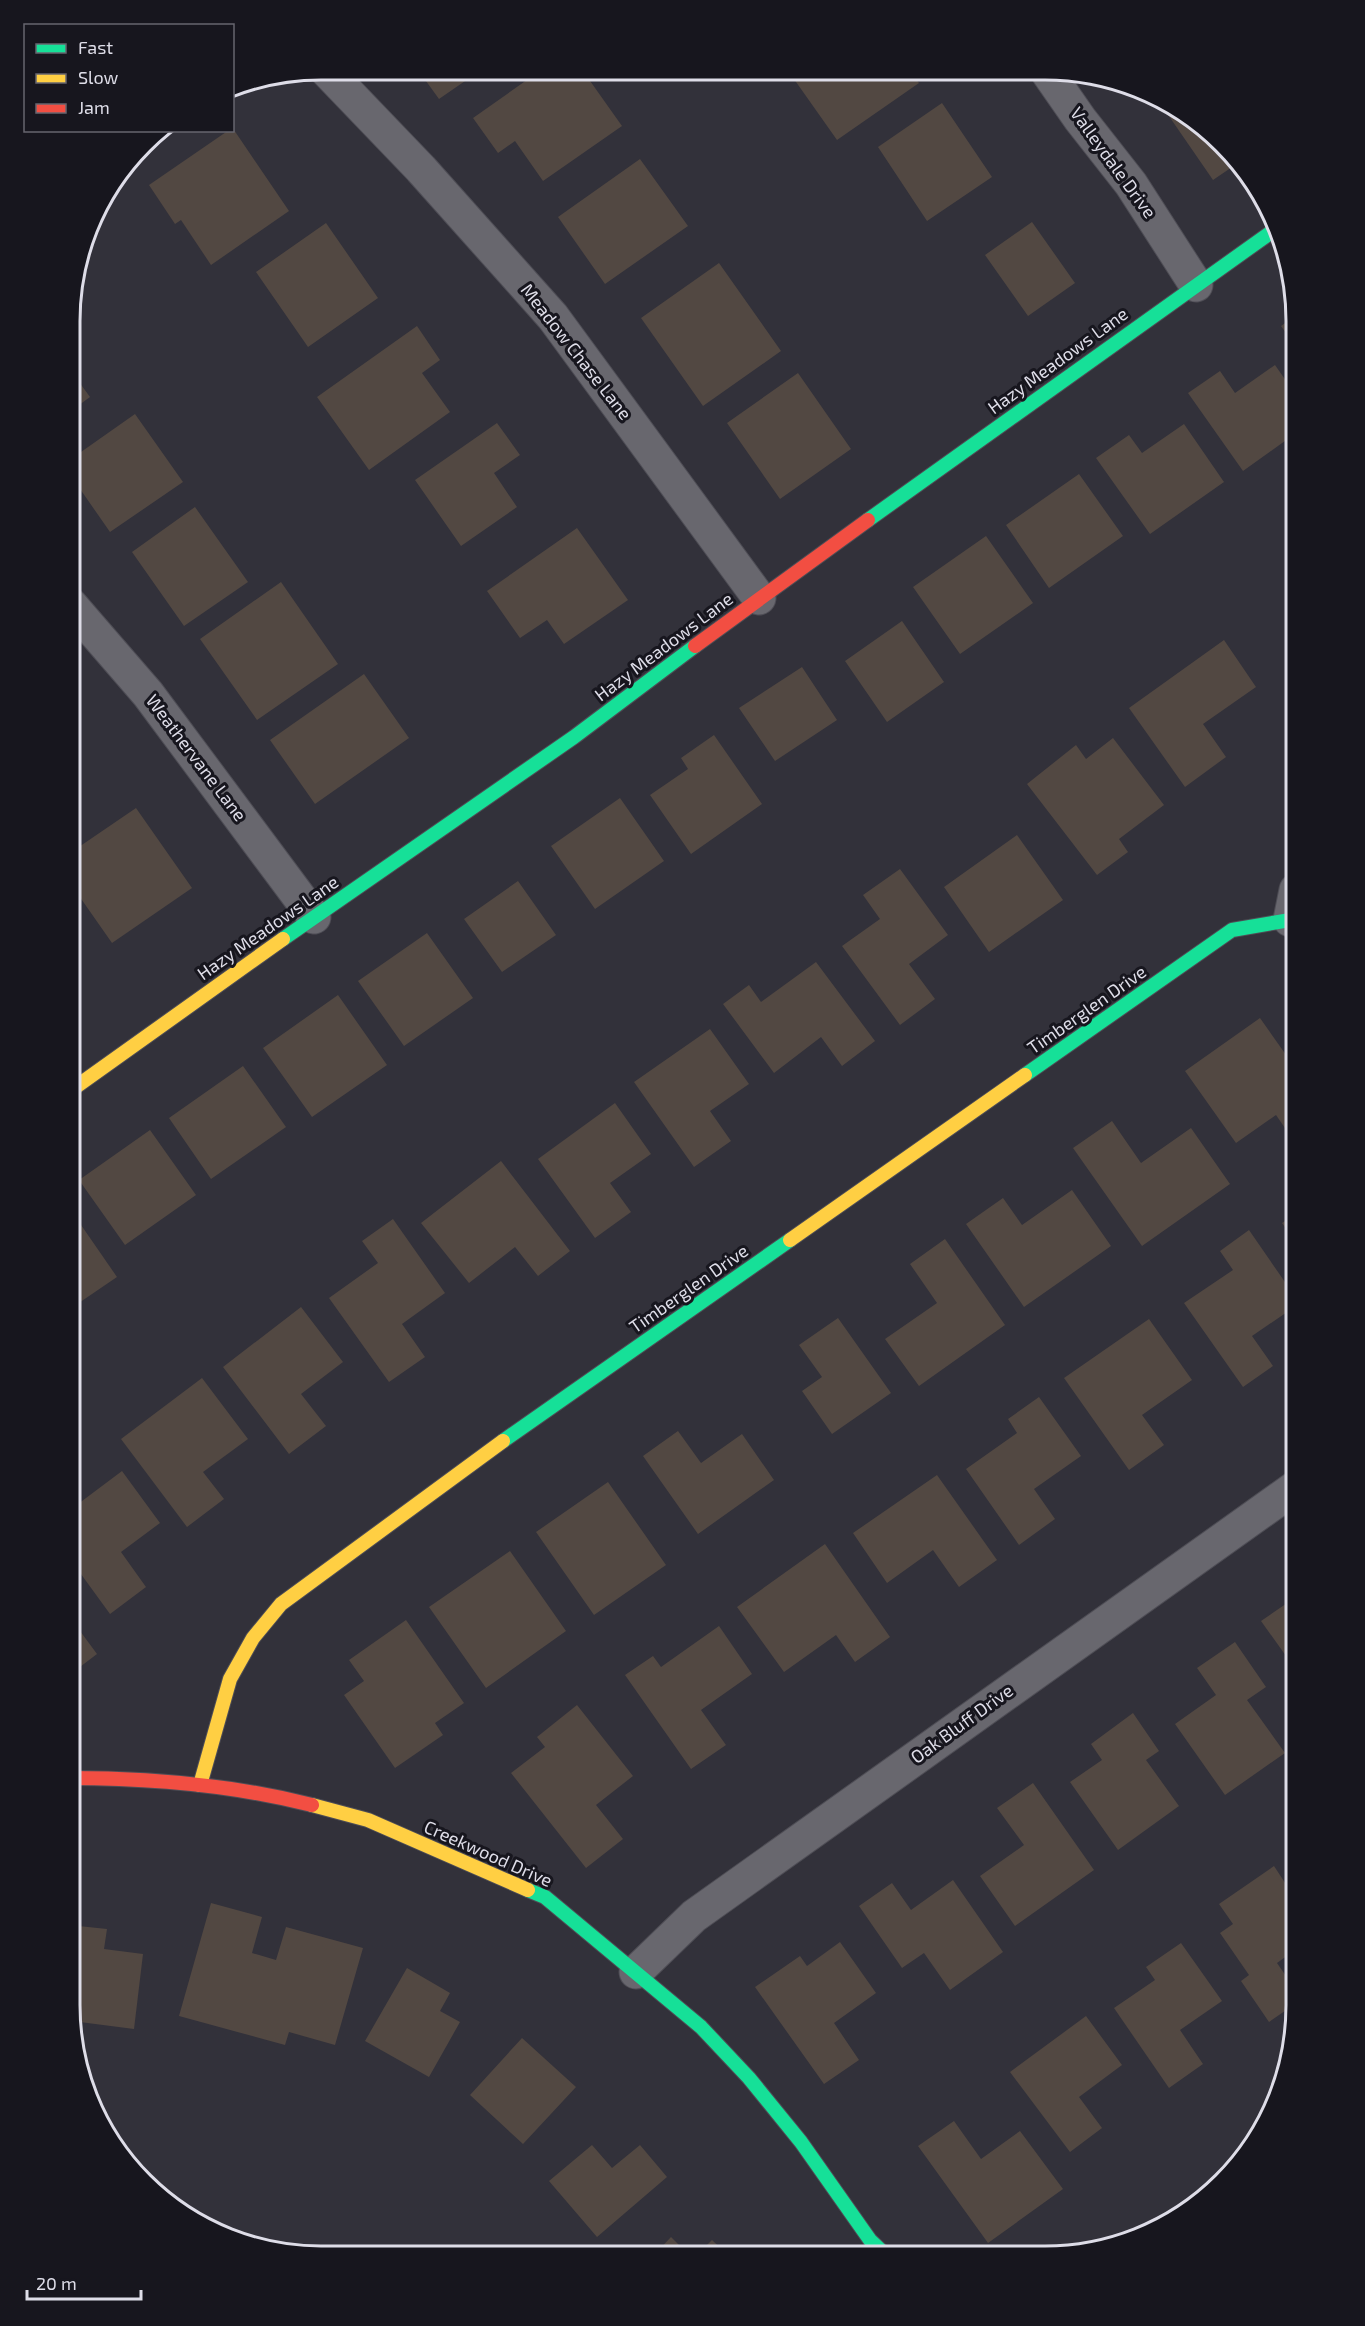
<svg xmlns="http://www.w3.org/2000/svg" width="1365" height="2326" font-family="'Exo 2',sans-serif">
<style>
.building{fill:#524842}
.lines{fill:none;stroke-linecap:round;stroke-linejoin:round}
.street-casing{stroke:#4e4d55;stroke-width:35}
.fast-casing{stroke:#4e4d55;stroke-width:16}
.slow-casing{stroke:#4e4d55;stroke-width:16}
.jam-casing{stroke:#4e4d55;stroke-width:16}
.street{stroke:#68676e;stroke-width:33}
.fast{stroke:#16e098;stroke-width:14}
.slow{stroke:#ffcf43;stroke-width:14}
.jam{stroke:#f24e42;stroke-width:14}
.labels{text-anchor:middle;stroke-width:6;stroke-linejoin:round;paint-order:stroke}
.street-label{font-size:18px;fill:#dedde8;stroke:#17161e}
.rim{fill:none;stroke:#dedde8;stroke-width:3}
</style>
<rect width="100%" height="100%" fill="#32313a"/>
<path class="building" d="M 418,70 L 481,70 L 439,99 Z
M 541,70 L 562,70 L 568,79 L 583,71 L 622,126 L 543,181 L 515,141 L 498,153 L 473,118 Z
M 789,72 L 911,73 L 919,83 L 837,140 Z
M 942,103 L 992,177 L 927,221 L 878,147 Z
M 1167,103 L 1210,131 L 1238,163 L 1213,180 L 1162,106 Z
M 156,130 L 174,130 L 135,158 L 154,132 Z
M 229,130 L 234,130 L 289,211 L 211,265 L 181,220 L 175,224 L 149,185 Z
M 640,159 L 688,226 L 605,284 L 558,217 Z
M 1032,222 L 1075,283 L 1028,316 L 985,255 Z
M 326,223 L 378,298 L 308,347 L 256,272 Z
M 719,263 L 781,351 L 703,406 L 641,318 Z
M 1295,316 L 1296,321 L 1296,347 L 1281,326 Z
M 417,326 L 440,360 L 422,373 L 450,412 L 369,470 L 317,397 Z
M 1275,365 L 1296,395 L 1296,433 L 1243,471 L 1188,393 L 1220,371 L 1235,393 Z
M 71,371 L 90,397 L 71,411 Z
M 798,373 L 851,449 L 780,499 L 727,423 Z
M 135,414 L 183,482 L 110,532 L 71,476 L 71,459 Z
M 497,423 L 520,455 L 494,473 L 517,507 L 461,546 L 415,480 Z
M 1184,424 L 1224,482 L 1150,534 L 1096,458 L 1129,435 L 1142,453 Z
M 1079,474 L 1123,536 L 1049,588 L 1006,525 Z
M 195,507 L 248,582 L 184,626 L 132,552 Z
M 577,528 L 628,600 L 564,644 L 547,620 L 520,638 L 487,591 Z
M 986,536 L 1033,603 L 960,654 L 913,587 Z
M 281,582 L 338,664 L 257,720 L 200,639 Z
M 902,621 L 944,682 L 887,722 L 845,661 Z
M 1224,640 L 1256,687 L 1203,724 L 1226,757 L 1185,787 L 1129,708 Z
M 802,667 L 837,720 L 775,761 L 739,708 Z
M 364,674 L 409,738 L 315,804 L 270,740 Z
M 714,735 L 762,804 L 691,854 L 650,795 L 688,769 L 681,758 Z
M 1113,738 L 1164,805 L 1119,839 L 1128,852 L 1097,875 L 1027,784 L 1076,745 L 1086,759 Z
M 620,798 L 664,861 L 595,909 L 551,846 Z
M 136,808 L 192,888 L 112,943 L 70,883 L 70,853 Z
M 1017,835 L 1063,900 L 989,952 L 944,887 Z
M 900,869 L 948,935 L 909,964 L 935,999 L 900,1025 L 842,946 L 880,919 L 863,895 Z
M 518,881 L 556,935 L 502,972 L 464,919 Z
M 70,926 L 81,942 L 70,950 Z
M 427,933 L 473,998 L 404,1046 L 358,981 Z
M 816,962 L 875,1041 L 842,1066 L 821,1037 L 774,1073 L 723,1004 L 749,985 L 761,1002 Z
M 338,995 L 387,1065 L 312,1117 L 263,1048 Z
M 1260,1018 L 1296,1069 L 1296,1125 L 1287,1131 L 1276,1115 L 1236,1143 L 1185,1071 Z
M 710,1029 L 749,1084 L 710,1111 L 731,1141 L 694,1167 L 634,1082 Z
M 243,1066 L 286,1127 L 211,1179 L 169,1118 Z
M 615,1103 L 651,1154 L 610,1183 L 631,1212 L 595,1238 L 538,1159 Z
M 1112,1121 L 1141,1163 L 1191,1128 L 1230,1184 L 1142,1246 L 1073,1148 Z
M 150,1130 L 196,1195 L 125,1245 L 79,1180 Z
M 501,1161 L 570,1251 L 538,1276 L 515,1247 L 469,1283 L 421,1223 Z
M 1072,1190 L 1111,1246 L 1024,1307 L 966,1224 L 1003,1198 L 1022,1225 Z
M 70,1209 L 117,1277 L 70,1309 Z
M 1296,1214 L 1296,1243 L 1282,1223 Z
M 393,1219 L 445,1293 L 402,1324 L 425,1357 L 389,1382 L 329,1298 L 378,1263 L 362,1241 Z
M 1249,1230 L 1296,1298 L 1296,1306 L 1252,1336 L 1273,1366 L 1243,1387 L 1184,1303 L 1233,1270 L 1220,1251 Z
M 945,1239 L 1005,1325 L 919,1386 L 885,1339 L 937,1303 L 910,1264 Z
M 301,1307 L 343,1362 L 301,1394 L 326,1426 L 289,1454 L 223,1367 Z
M 838,1318 L 891,1393 L 832,1434 L 802,1391 L 822,1377 L 799,1345 Z
M 1149,1319 L 1192,1380 L 1142,1415 L 1164,1445 L 1129,1470 L 1064,1378 Z
M 202,1378 L 248,1439 L 203,1472 L 224,1499 L 187,1527 L 121,1439 Z
M 1039,1397 L 1081,1456 L 1034,1489 L 1055,1519 L 1019,1545 L 966,1469 L 1017,1433 L 1008,1419 Z
M 678,1431 L 701,1463 L 742,1434 L 774,1480 L 698,1534 L 643,1456 Z
M 122,1471 L 160,1523 L 121,1552 L 146,1587 L 110,1614 L 70,1559 L 70,1510 Z
M 937,1475 L 997,1560 L 959,1587 L 933,1550 L 887,1583 L 853,1533 Z
M 608,1482 L 666,1565 L 594,1615 L 536,1532 Z
M 825,1544 L 890,1637 L 855,1662 L 836,1635 L 784,1672 L 737,1607 Z
M 510,1551 L 566,1631 L 486,1688 L 429,1607 Z
M 1296,1597 L 1296,1670 L 1261,1621 Z
M 69,1616 L 97,1654 L 72,1673 L 69,1669 Z
M 406,1620 L 464,1703 L 435,1723 L 443,1735 L 395,1768 L 344,1695 L 364,1681 L 349,1660 Z
M 719,1626 L 752,1674 L 701,1710 L 726,1745 L 691,1769 L 625,1675 L 653,1656 L 661,1667 Z
M 1235,1642 L 1266,1687 L 1247,1700 L 1285,1753 L 1225,1795 L 1175,1724 L 1216,1695 L 1197,1668 Z
M 577,1705 L 633,1776 L 596,1805 L 623,1839 L 586,1868 L 511,1773 L 545,1747 L 537,1737 Z
M 1133,1713 L 1159,1751 L 1146,1760 L 1179,1806 L 1118,1850 L 1070,1782 L 1102,1760 L 1091,1744 Z
M 1033,1783 L 1094,1870 L 1015,1926 L 980,1876 L 1024,1845 L 997,1808 Z
M 1274,1866 L 1295,1898 L 1295,1950 L 1277,1963 L 1295,1989 L 1295,2004 L 1269,2022 L 1241,1981 L 1249,1975 L 1220,1933 L 1233,1924 L 1219,1904 Z
M 953,1880 L 1003,1952 L 950,1990 L 924,1953 L 902,1968 L 859,1906 L 892,1883 L 911,1910 Z
M 211,1903 L 262,1917 L 252,1953 L 276,1960 L 286,1927 L 363,1948 L 335,2045 L 289,2032 L 285,2045 L 179,2016 Z
M 69,1925 L 107,1929 L 104,1949 L 143,1954 L 134,2029 L 72,2021 L 69,2005 Z
M 840,1942 L 876,1993 L 834,2023 L 859,2060 L 824,2084 L 755,1987 L 800,1956 L 807,1966 Z
M 1181,1943 L 1222,2001 L 1180,2030 L 1203,2064 L 1169,2088 L 1114,2008 L 1155,1980 L 1146,1967 Z
M 407,1968 L 450,1993 L 440,2011 L 460,2022 L 429,2077 L 365,2041 Z
M 1086,2016 L 1122,2065 L 1079,2097 L 1102,2128 L 1070,2152 L 1010,2072 Z
M 522,2038 L 576,2087 L 523,2144 L 470,2095 Z
M 954,2121 L 981,2159 L 1020,2131 L 1063,2189 L 988,2243 L 918,2146 Z
M 592,2145 L 612,2168 L 640,2145 L 667,2177 L 597,2237 L 549,2181 Z
M 671,2237 L 690,2256 L 653,2256 Z
M 712,2240 L 729,2256 L 696,2256 Z"/>
<g class="lines">
<g class="street-casing">
<path id="street" d="M 325,69 L 421,169 L 553,317 L 759,598
M 1048,73 L 1080,119 L 1131,184 L 1196,285
M 71,605 L 148,694 L 314,917
M 1290,920 L 1296,890
M 636,1972 L 694,1916 L 1296,1487"/>
</g>
<g class="fast-casing">
<path id="fast" d="M 868,520 L 1277,228
M 283,939 L 574,737 L 695,646
M 1025,1075 L 1232,930 L 1290,920 L 1296,923
M 503,1441 L 790,1240
M 528,1890 L 545,1897 L 701,2027 L 749,2078 L 801,2142 L 870,2240 L 888,2257"/>
</g>
<g class="slow-casing">
<path id="slow" d="M 70,1091 L 283,939
M 790,1240 L 1025,1075
M 200,1785 L 230,1679 L 253,1638 L 281,1604 L 503,1441
M 312,1805 L 368,1820 L 528,1890"/>
</g>
<g class="jam-casing">
<path id="jam" d="M 695,646 L 868,520
M 69,1778 C 150,1778 233,1785 312,1805"/>
</g>
<use href="#street" class="street"/>
<use href="#fast" class="fast"/>
<use href="#slow" class="slow"/>
<use href="#jam" class="jam"/>
</g>
<g class="labels">
<g class="street-label">
<text transform="translate(1113 163) rotate(54)" y="6">Valleydale Drive</text>
<text transform="translate(576 352) rotate(52)" y="6">Meadow Chase Lane</text>
<text transform="translate(1058 361) rotate(-36)" y="6">Hazy Meadows Lane</text>
<text transform="translate(664 647) rotate(-37)" y="6">Hazy Meadows Lane</text>
<text transform="translate(196 758) rotate(53)" y="6">Weathervane Lane</text>
<text transform="translate(268 928) rotate(-35)" y="6">Hazy Meadows Lane</text>
<text transform="translate(1087 1010) rotate(-35)" y="6">Timberglen Drive</text>
<text transform="translate(689 1289) rotate(-35)" y="6">Timberglen Drive</text>
<text transform="translate(962 1724) rotate(-36)" y="6">Oak Bluff Drive</text>
<text transform="translate(488 1854) rotate(24)" y="6">Creekwood Drive</text>
</g>
</g>
<path d="M0 0H1365V2326H0ZM321 80H1045A241 241 0 0 1 1286 321V2005A241 241 0 0 1 1045 2246H321A241 241 0 0 1 80 2005V321A241 241 0 0 1 321 80Z" fill="#17161e" fill-rule="evenodd"/>
<path class="rim" d="M321 80H1045A241 241 0 0 1 1286 321V2005A241 241 0 0 1 1045 2246H321A241 241 0 0 1 80 2005V321A241 241 0 0 1 321 80Z"/>
<rect x="24" y="24" width="210" height="108" fill="#17161e" stroke="#67666f" stroke-width="1.5"/>
<rect x="36" y="44" width="30" height="9" fill="#16e098" stroke="#67666f" stroke-width="1.5"/>
<text x="78" y="54" font-size="18" fill="#dedde8">Fast</text>
<rect x="36" y="74" width="30" height="9" fill="#ffcf43" stroke="#67666f" stroke-width="1.5"/>
<text x="78" y="84" font-size="18" fill="#dedde8">Slow</text>
<rect x="36" y="104" width="30" height="9" fill="#f24e42" stroke="#67666f" stroke-width="1.5"/>
<text x="78" y="114" font-size="18" fill="#dedde8">Jam</text>
<path d="M27 2290v9h114v-9" fill="none" stroke="#dedde8" stroke-width="3"/>
<text x="36" y="2290" font-size="18" fill="#dedde8" stroke="#17161e" stroke-width="4.5" paint-order="stroke">20 m</text>
</svg>
